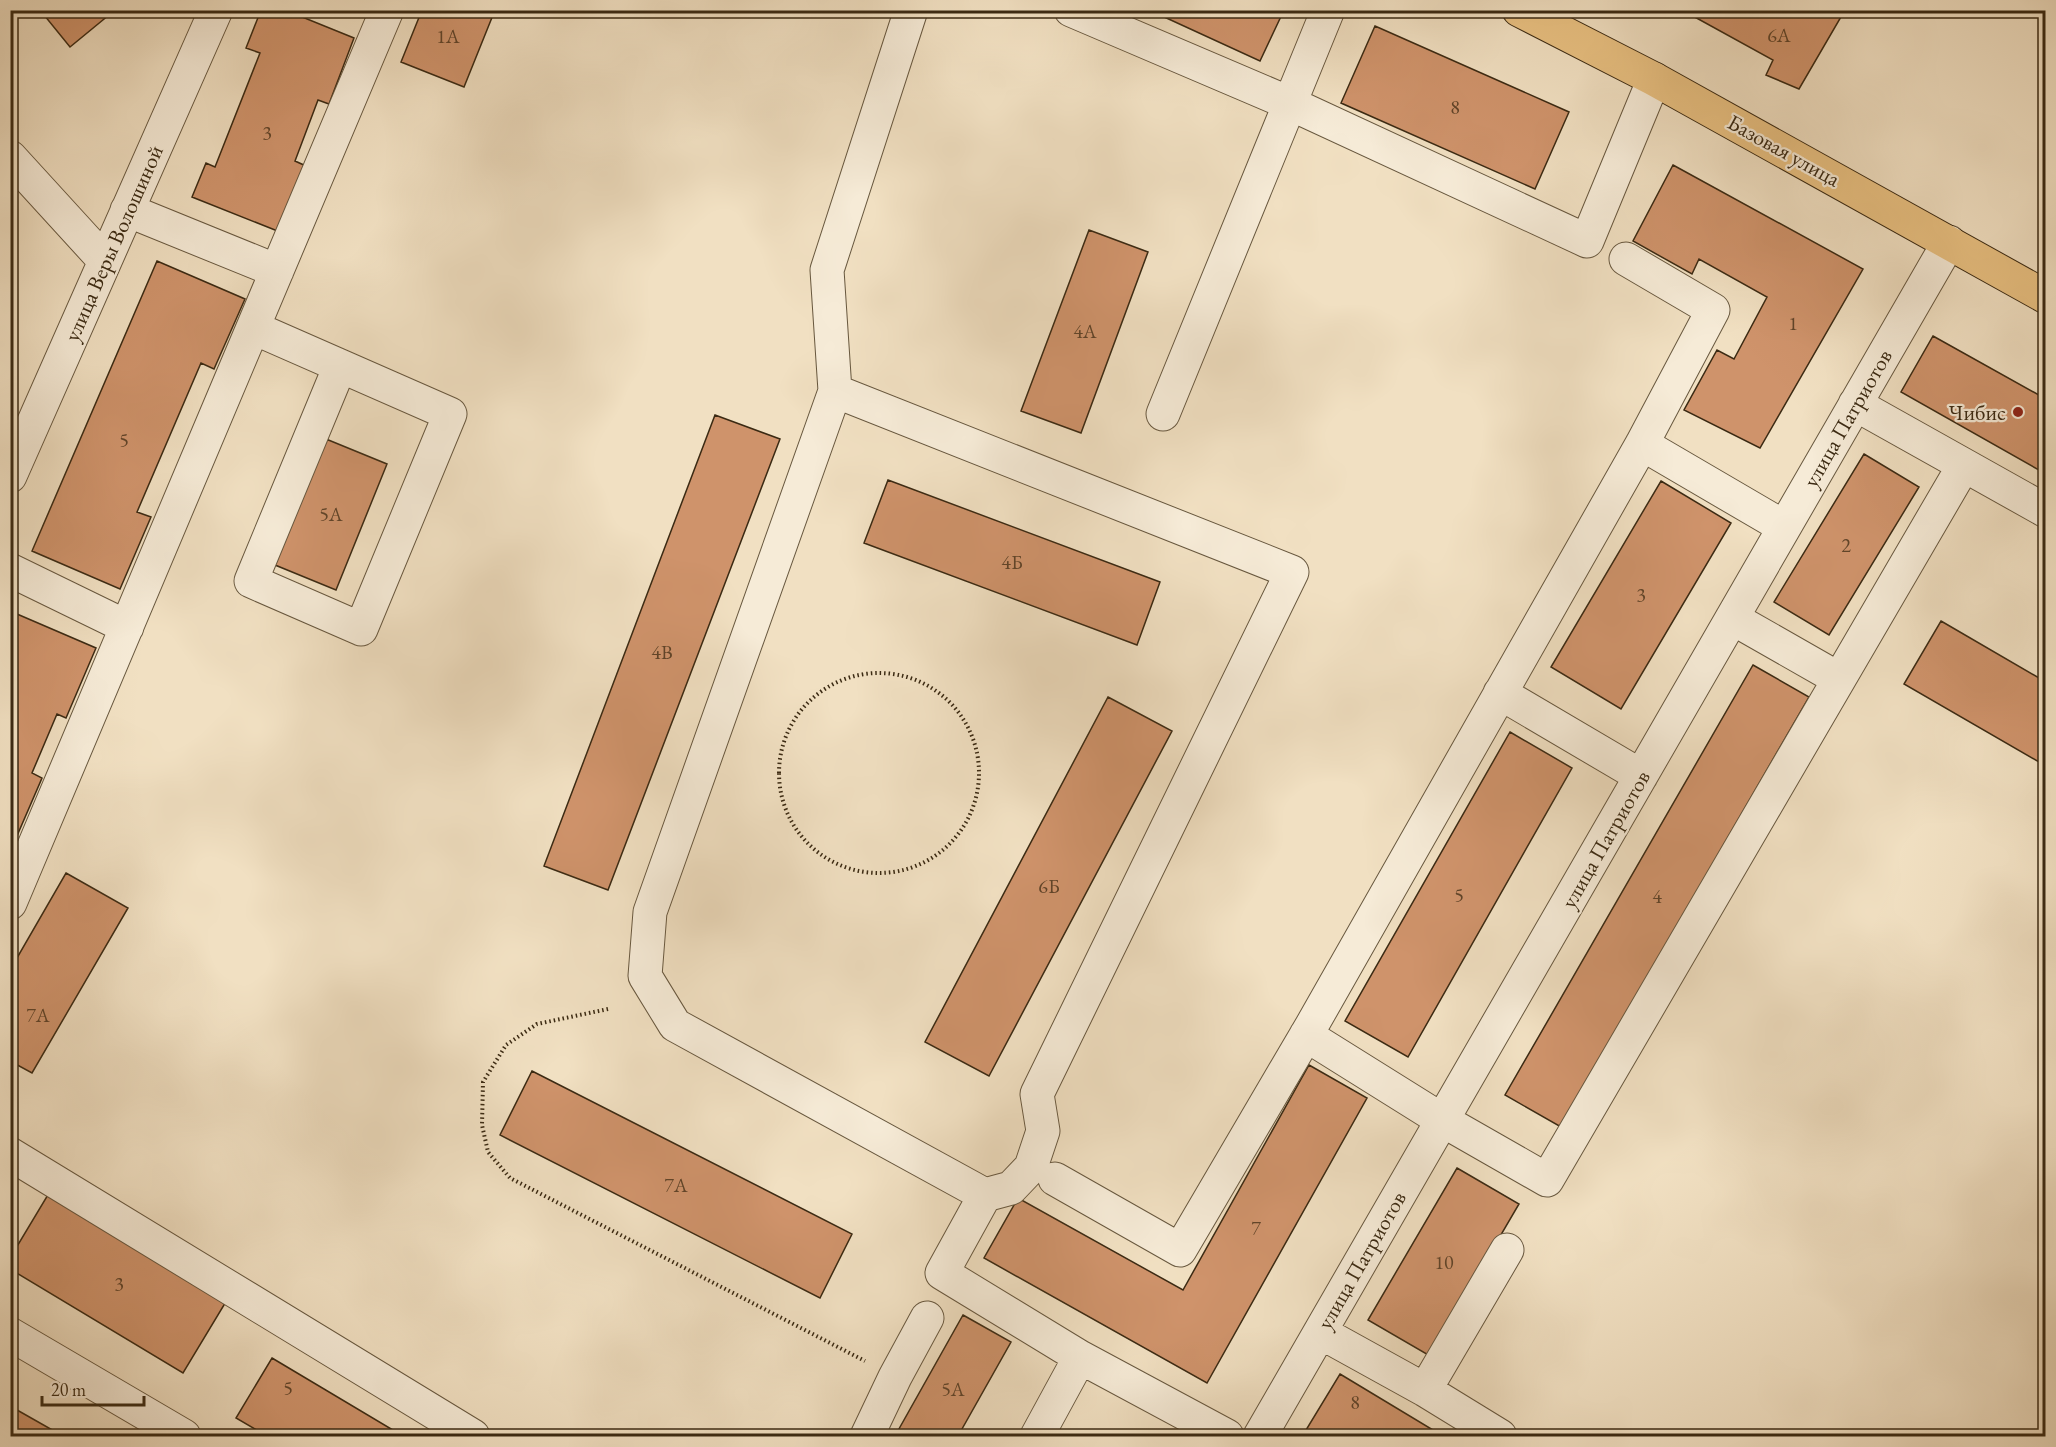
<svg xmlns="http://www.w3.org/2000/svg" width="2056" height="1447" font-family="'EB Garamond',serif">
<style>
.building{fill:#cf936b;stroke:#3b2a13;stroke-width:1.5}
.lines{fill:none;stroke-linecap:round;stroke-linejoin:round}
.minor-casing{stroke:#68583f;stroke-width:35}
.major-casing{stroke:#3b2a13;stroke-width:35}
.path{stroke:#3b2a13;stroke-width:4;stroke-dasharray:1.5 3;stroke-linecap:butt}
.minor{stroke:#f6ebd7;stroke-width:33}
.major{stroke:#e8c081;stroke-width:33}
.poi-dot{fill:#8f2418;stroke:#f6ebd7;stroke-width:2}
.labels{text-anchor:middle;stroke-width:4.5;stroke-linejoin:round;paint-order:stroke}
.number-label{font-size:20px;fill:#604429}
.street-label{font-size:22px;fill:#3b2a13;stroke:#f6ebd7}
.poi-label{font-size:22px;fill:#3b2a13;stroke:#f6ebd7;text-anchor:end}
</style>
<rect width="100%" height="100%" fill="#f1e0c2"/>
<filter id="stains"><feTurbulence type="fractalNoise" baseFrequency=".00333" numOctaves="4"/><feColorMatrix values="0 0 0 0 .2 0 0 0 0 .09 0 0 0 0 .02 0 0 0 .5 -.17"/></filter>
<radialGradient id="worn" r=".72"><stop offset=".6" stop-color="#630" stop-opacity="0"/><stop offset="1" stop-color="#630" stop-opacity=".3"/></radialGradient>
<path class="building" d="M 40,10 L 115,10 L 70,47 Z
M 261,10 L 285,10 L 354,38 L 329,104 L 318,100 L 295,161 L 306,166 L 280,232 L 192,197 L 206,163 L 215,167 L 260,53 L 246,48 Z
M 422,10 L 495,10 L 464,87 L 401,62 Z
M 1149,10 L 1284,10 L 1260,61 Z
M 1682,10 L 1845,10 L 1799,89 L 1766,75 L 1773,60 Z
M 1375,26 L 1569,112 L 1535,189 L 1341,103 Z
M 1673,165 L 1863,269 L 1760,448 L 1684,410 L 1717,350 L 1734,359 L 1767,297 L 1699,259 L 1692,274 L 1633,241 Z
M 1089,230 L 1148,252 L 1081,433 L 1021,411 Z
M 157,261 L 245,299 L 214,369 L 201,363 L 137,512 L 151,517 L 120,589 L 32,551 Z
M 1933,336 L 2046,399 L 2046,474 L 1901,392 Z
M 715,415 L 780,439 L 608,890 L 544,866 Z
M 326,439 L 387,464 L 336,590 L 275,565 Z
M 1864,454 L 1919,487 L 1829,635 L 1774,602 Z
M 888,480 L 1160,582 L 1137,645 L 864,543 Z
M 1661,481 L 1731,523 L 1621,709 L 1551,667 Z
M 10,611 L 96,648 L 66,718 L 57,714 L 32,773 L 42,778 L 13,845 L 10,844 Z
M 1941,621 L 2046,682 L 2046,766 L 1904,684 Z
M 1753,665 L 1809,697 L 1561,1127 L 1505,1095 Z
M 1108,697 L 1172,731 L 989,1076 L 925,1042 Z
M 1510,732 L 1572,768 L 1408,1057 L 1345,1021 Z
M 66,873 L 128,908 L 32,1073 L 10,1061 L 10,970 Z
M 1309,1065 L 1367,1098 L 1207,1383 L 984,1258 L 1018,1198 L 1183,1290 Z
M 532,1071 L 852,1234 L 820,1298 L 500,1135 Z
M 1457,1168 L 1519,1204 L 1430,1356 L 1368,1320 Z
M 49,1193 L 227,1300 L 183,1373 L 10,1269 L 10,1258 Z
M 963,1315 L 1011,1342 L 958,1436 L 895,1436 Z
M 272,1358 L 403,1436 L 267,1436 L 236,1418 Z
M 1340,1374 L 1443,1436 L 1317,1436 L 1306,1430 Z
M 10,1406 L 63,1436 L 10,1436 Z"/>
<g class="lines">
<g class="minor-casing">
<path id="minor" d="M 911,10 L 827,270 L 835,391 L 650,912 L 645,976 L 675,1025 L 985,1195
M 1071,10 L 1289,103 L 1587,241 L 1654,79
M 10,157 L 105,261
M 127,210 L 277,271
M 254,328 L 450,414 L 361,629 L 251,581 L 340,366
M 835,391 L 1292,572 L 1037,1094 L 1043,1131 L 1031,1167 L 1011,1188 L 985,1195 L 942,1273 L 1080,1357
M 1855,404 L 2046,511
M 1163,414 L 1328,10
M 1642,444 L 1784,527
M 10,476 L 216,10
M 10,570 L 127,627
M 1732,618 L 1839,679
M 1500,693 L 1641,776
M 10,903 L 387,10
M 1306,1035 L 1442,1120 L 1547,1180 L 1964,465
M 10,1154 L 473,1436
M 1055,1179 L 1180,1250 L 1312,1025 L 1642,444 L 1713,310 L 1626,259
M 1320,1332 L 1425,1390
M 10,1334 L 184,1436
M 867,1436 L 895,1377 L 927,1318
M 1037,1436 L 1080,1357 L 1227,1436
M 1260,1436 L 1949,242
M 1500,1436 L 1425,1390 L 1507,1250"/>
</g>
<g class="major-casing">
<path id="major" d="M 1519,10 L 1654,79 L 2046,297"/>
</g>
<path class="path" d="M779 773a100 100 0 1 1 200 0a100 100 0 1 1-200 0Z
M 608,1009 L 537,1024 L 506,1045 L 483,1082 L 482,1125 L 488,1152 L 510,1178 L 865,1361"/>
<use href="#minor" class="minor"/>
<use href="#major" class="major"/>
</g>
<circle class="poi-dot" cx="2018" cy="412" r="6"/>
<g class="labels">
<g class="number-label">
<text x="1779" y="42">6А</text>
<text x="448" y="43">1А</text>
<text x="1455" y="114">8</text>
<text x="267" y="140">3</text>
<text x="1793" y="330">1</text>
<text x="1085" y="338">4А</text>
<text x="124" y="447">5</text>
<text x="331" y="521">5А</text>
<text x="1846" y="552">2</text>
<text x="1012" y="569">4Б</text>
<text x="1641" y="602">3</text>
<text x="662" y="659">4В</text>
<text x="1049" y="893">6Б</text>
<text x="1459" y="902">5</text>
<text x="1657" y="903">4</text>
<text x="38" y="1022">7А</text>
<text x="676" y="1192">7А</text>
<text x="1256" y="1235">7</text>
<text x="1444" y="1269">10</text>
<text x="119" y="1291">3</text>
<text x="288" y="1395">5</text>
<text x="953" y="1396">5А</text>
<text x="1355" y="1409">8</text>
</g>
<g class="street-label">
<text transform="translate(1784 150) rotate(29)" y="8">Базовая улица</text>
<text transform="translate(113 243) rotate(-66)" y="8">улица Веры Волошиной</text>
<text transform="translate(1847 418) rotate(-60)" y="8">улица Патриотов</text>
<text transform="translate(1605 839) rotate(-60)" y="8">улица Патриотов</text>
<text transform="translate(1361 1260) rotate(-60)" y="8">улица Патриотов</text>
</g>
<g class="poi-label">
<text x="2006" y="420">Чибис</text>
</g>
</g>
<rect width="2056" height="1447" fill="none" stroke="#f1e0c2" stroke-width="36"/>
<rect x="12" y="12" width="2032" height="1423" fill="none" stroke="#3b2a13" stroke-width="3"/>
<rect x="18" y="18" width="2020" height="1411" fill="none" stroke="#3b2a13" stroke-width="1.5"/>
<path d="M42 1396v9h102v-9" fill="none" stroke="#3b2a13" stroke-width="3"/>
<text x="51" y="1396" font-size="18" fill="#3b2a13" stroke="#f6ebd7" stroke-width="4.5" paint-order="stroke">20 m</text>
<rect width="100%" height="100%" filter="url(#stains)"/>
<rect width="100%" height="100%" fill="url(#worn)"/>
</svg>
